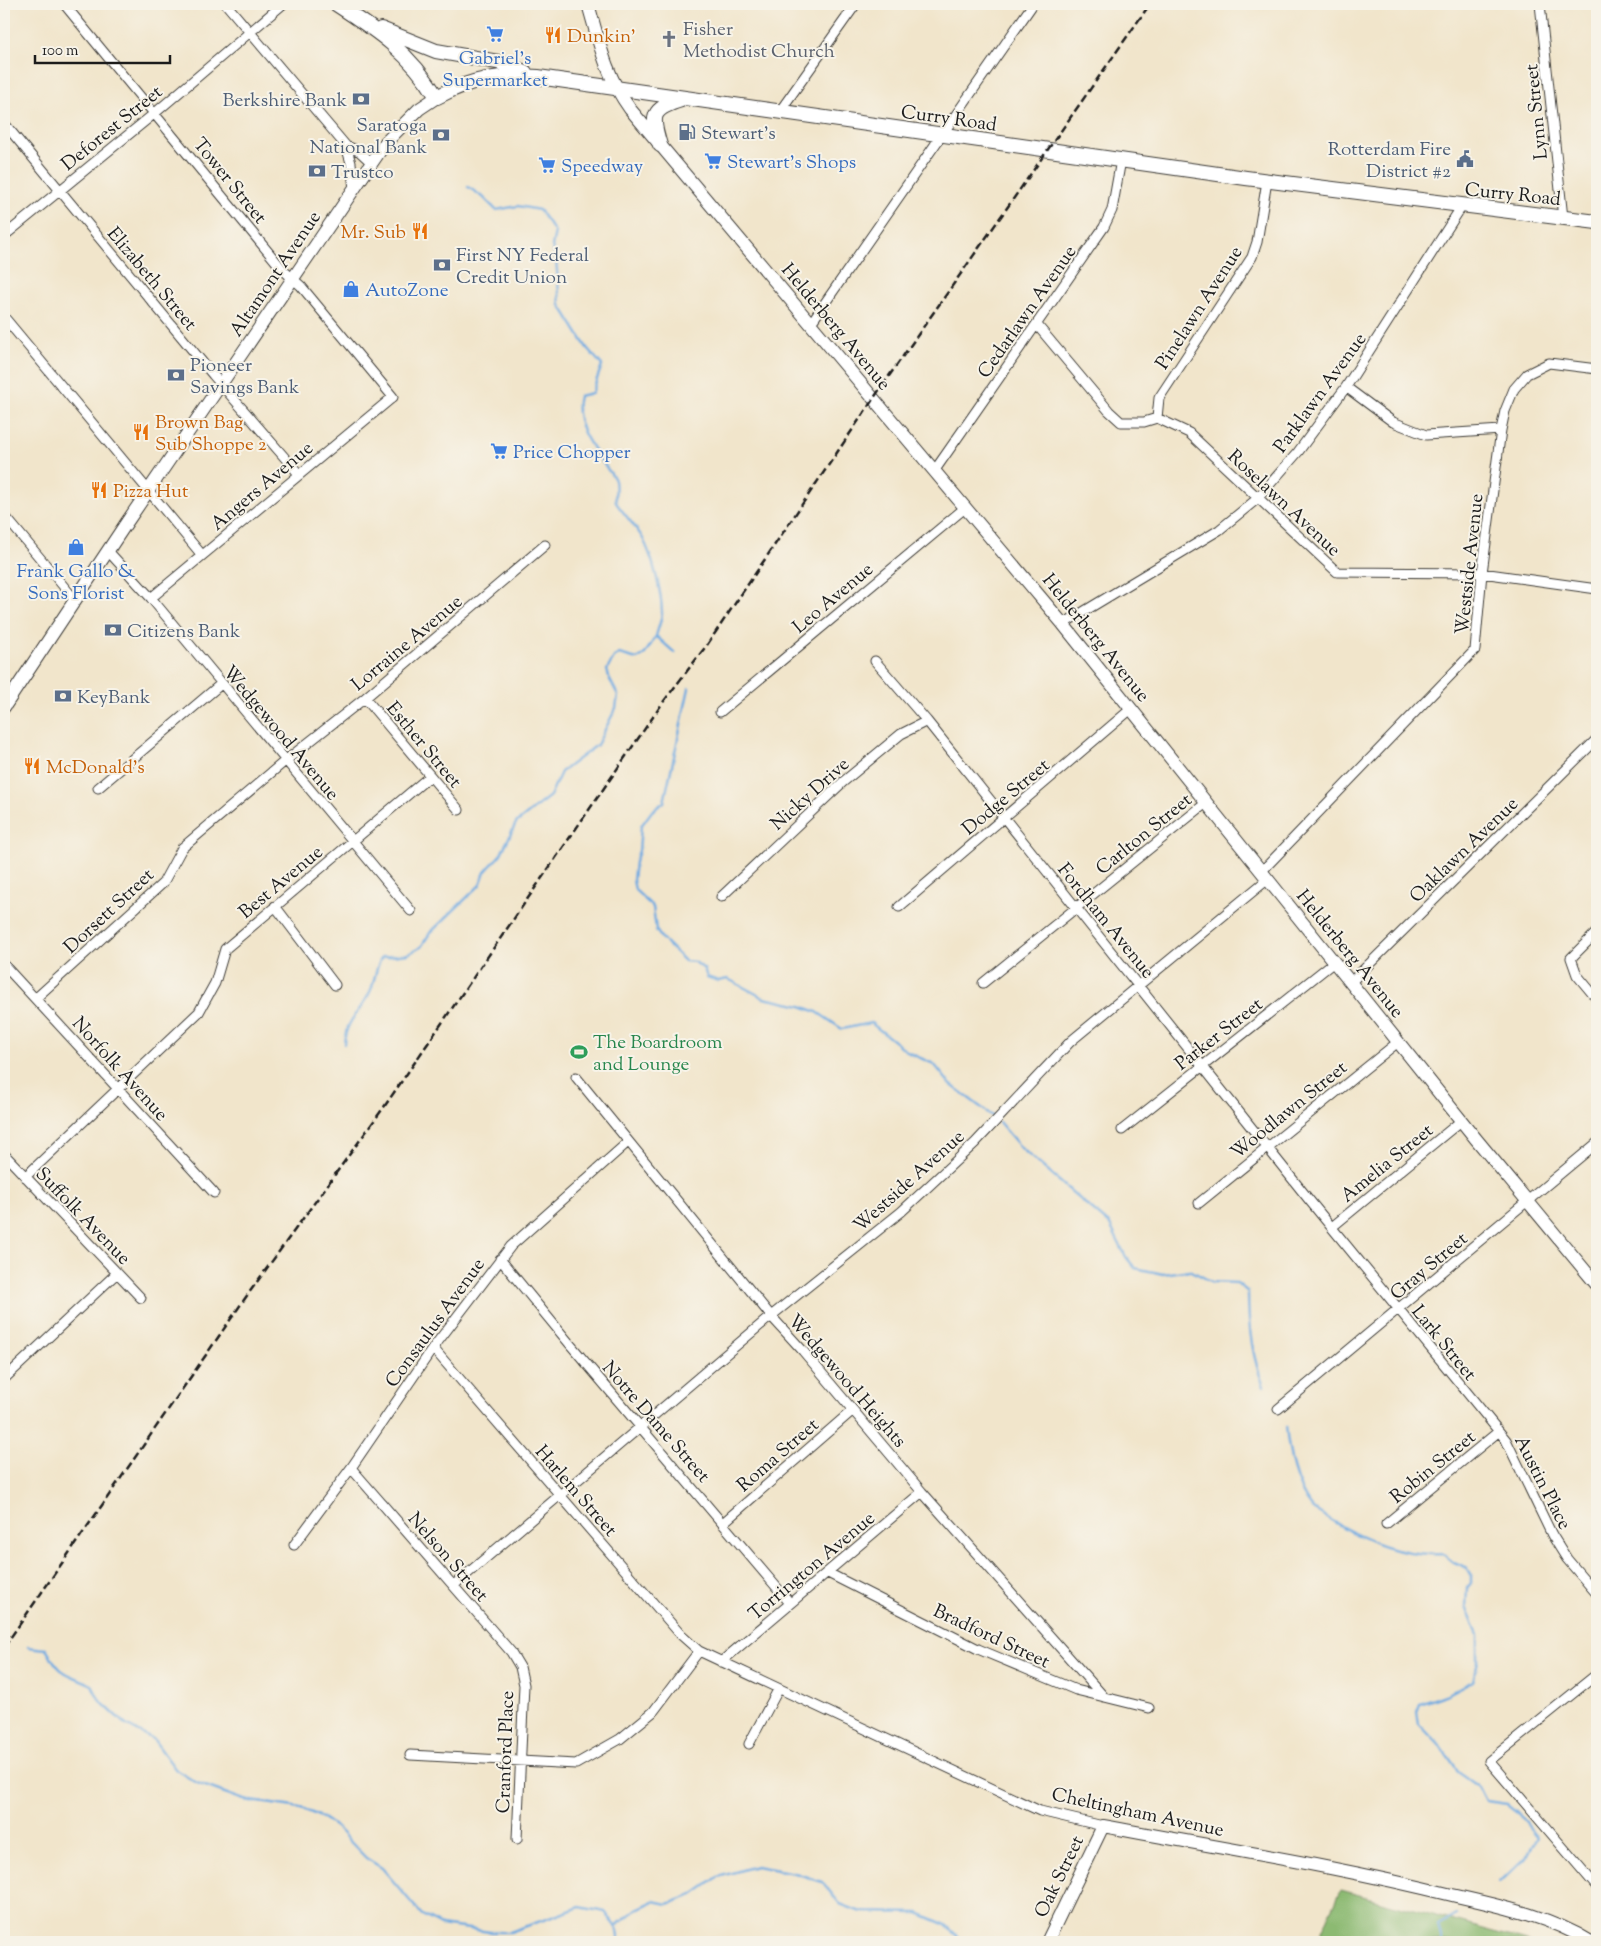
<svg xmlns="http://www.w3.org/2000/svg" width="1601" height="1946" font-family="'Sorts Mill Goudy',serif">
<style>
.forest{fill:#8cba72;stroke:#546b47}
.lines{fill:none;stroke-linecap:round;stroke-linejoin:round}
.stream{stroke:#71abe1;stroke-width:2.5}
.street-casing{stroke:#3c3a36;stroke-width:11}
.secondary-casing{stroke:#3c3a36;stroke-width:14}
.primary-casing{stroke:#3c3a36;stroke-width:16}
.street{stroke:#fff;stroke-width:9}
.secondary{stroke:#fff;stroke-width:12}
.primary{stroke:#fff;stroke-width:14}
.rail{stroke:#1c1c1c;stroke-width:2.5;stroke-dasharray:8 4;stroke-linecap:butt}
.labels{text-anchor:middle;stroke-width:4;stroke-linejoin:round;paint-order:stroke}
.worship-label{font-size:19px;fill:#5b616d;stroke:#f7f3e8;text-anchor:start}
.food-label{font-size:19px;fill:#c56008;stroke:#f7f3e8;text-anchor:start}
.shop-label{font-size:19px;fill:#366cbe;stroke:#f7f3e8;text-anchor:start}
.service-label{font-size:19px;fill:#4e5e75;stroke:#f7f3e8;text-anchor:start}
.street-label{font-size:19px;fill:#1c1c1c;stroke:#f7f3e8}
.leisure-label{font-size:19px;fill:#27864d;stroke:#f7f3e8;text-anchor:start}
</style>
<rect width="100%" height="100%" fill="#f7f3e8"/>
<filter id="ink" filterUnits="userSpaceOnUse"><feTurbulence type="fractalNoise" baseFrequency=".02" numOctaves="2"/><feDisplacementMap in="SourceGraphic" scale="10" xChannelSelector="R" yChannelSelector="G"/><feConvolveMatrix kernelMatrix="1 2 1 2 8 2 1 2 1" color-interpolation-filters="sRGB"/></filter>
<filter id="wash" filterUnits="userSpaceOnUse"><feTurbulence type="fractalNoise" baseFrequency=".0096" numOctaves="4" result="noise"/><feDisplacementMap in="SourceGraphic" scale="20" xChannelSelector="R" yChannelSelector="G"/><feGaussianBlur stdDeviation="1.12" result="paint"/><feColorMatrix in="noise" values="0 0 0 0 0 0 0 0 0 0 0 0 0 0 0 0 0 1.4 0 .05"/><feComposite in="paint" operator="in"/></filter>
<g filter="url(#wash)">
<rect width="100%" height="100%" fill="#f1e5cb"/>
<path class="forest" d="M 1341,1890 L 1531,1942 L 1317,1942 Z"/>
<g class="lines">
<path class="stream" d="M 468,187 L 483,197 L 496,210 L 518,206 L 539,210 L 555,232 L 552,246 L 556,259 L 560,305 L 587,348 L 602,365 L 592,393 L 579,396 C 571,426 598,455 614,478 C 618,485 613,497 617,504 C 625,515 635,526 642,537 C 653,557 662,593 662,614 C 661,621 658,629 656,636 L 675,653
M 689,688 L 664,802 L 652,811 L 641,826 L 639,851 L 635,862 L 633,880 L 635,890 L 653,907 L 656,930 L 662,939 L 685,961 L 695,962 L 704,969 L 707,977 L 718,981 L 728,979 L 764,998 L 801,1006 L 817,1012 L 842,1029 L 871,1023 L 909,1053 L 934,1064 L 950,1084 L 995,1118
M 344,1044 C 345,1022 359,1013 369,994 C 376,981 374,970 382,957 L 408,954 L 421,947 L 430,933 L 480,885 L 485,872 L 501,854 L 516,823 L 550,796 L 561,772 L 597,745 L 616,708 L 618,695 L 610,680 L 607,670 L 614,657 L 619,654 L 637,659 L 645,654 L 656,636
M 999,1122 L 1022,1149 L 1110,1225 L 1126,1257 L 1135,1268 L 1163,1274 L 1190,1270 L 1212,1282 L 1237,1283 L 1248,1292 C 1248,1324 1251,1356 1264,1386
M 1286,1427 C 1289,1454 1294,1485 1312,1507 C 1316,1512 1325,1516 1331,1520 C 1364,1541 1403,1556 1443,1554 L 1454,1563 L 1468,1569 L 1471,1574 L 1471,1583 L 1467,1588 L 1466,1607 L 1478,1635 L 1478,1661 L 1473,1681 L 1448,1694 L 1420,1704 L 1417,1712 L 1419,1724 L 1441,1747 L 1458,1772 L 1479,1787 L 1486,1801 L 1507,1804 L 1517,1812 L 1537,1837 L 1527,1856 L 1500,1882
M 28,1647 L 46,1649 C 63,1678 64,1671 92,1685 L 100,1701 L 126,1725 L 154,1740 L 176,1770 L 197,1783 L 244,1800 L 301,1808 L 323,1818 L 337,1828 L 366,1858 L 382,1868 L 422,1915 L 441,1925 L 490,1932 L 510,1932 L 580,1907 L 605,1912 L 616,1926 L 637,1909 L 654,1901 L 668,1904 L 693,1895 L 718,1877 L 756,1866 L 795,1873 L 822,1882 L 840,1904 L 861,1912 L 918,1913 L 946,1925 L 959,1938 L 982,1941
M 616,1926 L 619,1942
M 1442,1942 L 1438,1925 L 1456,1915"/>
</g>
</g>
<g filter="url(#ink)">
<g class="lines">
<g class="street-casing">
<path id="street" d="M 64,4 L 283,270 L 301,286 L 393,397 L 151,598
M 226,4 L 346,146 L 351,163 L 354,189
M 1540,4 L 1563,218
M 780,111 L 856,4
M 4,123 L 213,375 L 299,474
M 346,146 L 359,151 L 372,163
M 4,236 L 155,113 L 283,4
M 4,317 L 202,555
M 811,323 L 1033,4
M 1037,325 L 1109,411 L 1121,422 L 1144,422 L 1157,418 L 1189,433 L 1337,572 L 1482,573 L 1597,589
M 1346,387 L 1393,422 L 1426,435 L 1501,430
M 1157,418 L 1159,398 L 1252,257 L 1257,242 L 1267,181
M 935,470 L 1104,227 L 1112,210 L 1121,160
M 4,515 L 75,600
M 108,551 L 151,598 L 411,911
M 1063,624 L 1219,530 L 1257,499 L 1298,452 L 1346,387 L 1462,206
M 875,661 L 927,721 L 1310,1201 L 1506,1440 L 1552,1535 L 1567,1559 L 1597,1594
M 365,698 L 459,810
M 720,712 L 966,507
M 98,788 L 221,684
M 1261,872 L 1475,650 L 1482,573 L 1501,430 L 1505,411 L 1514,389 L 1527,374 L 1549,363 L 1597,369
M 721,897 L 843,782 L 901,734 L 927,721
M 275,906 L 335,985
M 899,907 L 1131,709
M 1597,932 L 1571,958 L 1577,975 L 1597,999
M 4,965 L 214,1193
M 1351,982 L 1597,739
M 983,983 L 1206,803
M 36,998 L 163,883 L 182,848 L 285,761 L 365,698 L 545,545
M 576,1077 L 771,1316 L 803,1351 L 922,1492 L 1104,1697
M 1122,1130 L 1334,962
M 4,1154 L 141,1298
M 25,1177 L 199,1012 L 215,983 L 225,949 L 430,776
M 1199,1203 L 1398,1042
M 1332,1227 L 1461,1121
M 500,1259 L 569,1343 L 790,1603
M 433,1348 L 681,1635 L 699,1651 L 1040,1811 L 1103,1826
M 4,1379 L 117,1273
M 1278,1409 L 1597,1143
M 351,1468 L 511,1652 L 520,1667 L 524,1685 L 517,1839
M 723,1523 L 853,1410
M 1386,1524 L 1498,1432
M 294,1545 L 351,1468 L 433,1348 L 511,1246 L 628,1142
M 828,1573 L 978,1649 L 1076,1690 L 1149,1708
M 454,1585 L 771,1316 L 901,1212 L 975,1143 L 1071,1041 L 1268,879
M 721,1662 L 922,1492
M 1597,1674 L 1489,1761 L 1597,1887
M 749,1744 L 778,1690
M 410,1755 L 576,1764 L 620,1739 L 653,1712 L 699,1651"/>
</g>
<g class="secondary-casing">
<path id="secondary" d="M 588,4 C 599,42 606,76 630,109 L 1063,624 L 1476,1139 L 1597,1285
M 4,707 L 127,522 L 386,142 L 419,109 L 437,97
M 1047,1942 L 1103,1826 C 1219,1848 1337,1866 1452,1895 C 1500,1906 1549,1916 1591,1942"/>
</g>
<g class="primary-casing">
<path id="primary" d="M 336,4 C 379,32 410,53 437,97 C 470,79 500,74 538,77 L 1246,178 L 1597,222
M 381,29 L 436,51 L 498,62 L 525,72
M 660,145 C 651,116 651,109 681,100"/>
</g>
<use href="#street" class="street"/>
<use href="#secondary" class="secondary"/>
<use href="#primary" class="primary"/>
<path class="rail" d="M 4,1647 L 246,1297 L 384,1107 L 664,701 L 707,645 L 882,386 L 1150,4"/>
</g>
</g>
<defs>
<g id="supermarket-bare" transform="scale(1.35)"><path d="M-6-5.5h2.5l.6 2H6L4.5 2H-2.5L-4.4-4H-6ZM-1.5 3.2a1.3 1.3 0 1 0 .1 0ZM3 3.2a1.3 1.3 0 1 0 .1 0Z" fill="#3f7fe0" stroke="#f7f3e8" stroke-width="2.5" paint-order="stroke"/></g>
<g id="restaurant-bare" transform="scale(1.35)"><path d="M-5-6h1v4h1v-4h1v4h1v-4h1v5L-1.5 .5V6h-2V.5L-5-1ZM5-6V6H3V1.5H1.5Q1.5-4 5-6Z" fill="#e8710a" stroke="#f7f3e8" stroke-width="2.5" paint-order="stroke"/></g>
<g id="church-bare" transform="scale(1.35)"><path d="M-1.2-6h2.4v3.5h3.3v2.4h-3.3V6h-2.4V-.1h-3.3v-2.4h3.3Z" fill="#6b7280" stroke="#f7f3e8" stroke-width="2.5" paint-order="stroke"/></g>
<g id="bank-bare" transform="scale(1.35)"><path d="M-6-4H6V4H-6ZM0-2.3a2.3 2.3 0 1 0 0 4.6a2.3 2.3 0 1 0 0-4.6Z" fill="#5c6f8a" stroke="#f7f3e8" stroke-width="2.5" paint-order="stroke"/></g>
<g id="fuel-bare" transform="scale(1.35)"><path d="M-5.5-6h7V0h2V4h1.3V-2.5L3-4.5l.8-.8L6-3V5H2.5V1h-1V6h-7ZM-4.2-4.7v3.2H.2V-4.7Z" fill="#5c6f8a" stroke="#f7f3e8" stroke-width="2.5" paint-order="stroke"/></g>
<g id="civic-bare" transform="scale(1.35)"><path d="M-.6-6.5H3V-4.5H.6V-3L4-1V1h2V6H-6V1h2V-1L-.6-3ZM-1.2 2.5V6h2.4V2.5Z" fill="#5c6f8a" stroke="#f7f3e8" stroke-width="2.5" paint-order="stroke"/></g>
<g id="shop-bare" transform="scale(1.35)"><path d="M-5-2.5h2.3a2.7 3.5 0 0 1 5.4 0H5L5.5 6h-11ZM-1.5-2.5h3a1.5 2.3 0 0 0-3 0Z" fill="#3f7fe0" stroke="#f7f3e8" stroke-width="2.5" paint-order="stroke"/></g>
<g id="stadium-bare" transform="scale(1.35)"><path d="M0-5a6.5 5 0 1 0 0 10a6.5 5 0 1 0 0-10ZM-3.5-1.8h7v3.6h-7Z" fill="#2e9e5b" stroke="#f7f3e8" stroke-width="2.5" paint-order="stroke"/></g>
</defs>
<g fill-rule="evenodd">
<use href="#supermarket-bare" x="495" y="34"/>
<use href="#restaurant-bare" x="553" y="35"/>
<use href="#church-bare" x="669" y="39"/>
<use href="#bank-bare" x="361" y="99"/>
<use href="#fuel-bare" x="687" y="132"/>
<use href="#bank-bare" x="441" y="135"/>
<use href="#civic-bare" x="1465" y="159"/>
<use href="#supermarket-bare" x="713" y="161"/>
<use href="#supermarket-bare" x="547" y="165"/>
<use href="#bank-bare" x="317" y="171"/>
<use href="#restaurant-bare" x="420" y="231"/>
<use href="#bank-bare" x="442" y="265"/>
<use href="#shop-bare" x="351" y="289"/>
<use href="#bank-bare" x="176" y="375"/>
<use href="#restaurant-bare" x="141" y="432"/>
<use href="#supermarket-bare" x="499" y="451"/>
<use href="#restaurant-bare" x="99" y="490"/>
<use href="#shop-bare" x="76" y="547"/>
<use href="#bank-bare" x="113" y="630"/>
<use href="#bank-bare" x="63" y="696"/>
<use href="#restaurant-bare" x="32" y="766"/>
<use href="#stadium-bare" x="579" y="1052"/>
</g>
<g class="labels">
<g class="worship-label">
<text x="683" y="35">Fisher<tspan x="683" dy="22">Methodist Church</tspan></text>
</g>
<g class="food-label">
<text x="567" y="42">Dunkin'</text>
<text x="406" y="238" text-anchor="end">Mr. Sub</text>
<text x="155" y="428">Brown Bag<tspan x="155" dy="22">Sub Shoppe 2</tspan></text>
<text x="113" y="497">Pizza Hut</text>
<text x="46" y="773">McDonald's</text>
</g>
<g class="shop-label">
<text x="495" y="64" text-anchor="middle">Gabriel's<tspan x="495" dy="22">Supermarket</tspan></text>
<text x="727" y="168">Stewart's Shops</text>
<text x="561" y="172">Speedway</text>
<text x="365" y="296">AutoZone</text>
<text x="513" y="458">Price Chopper</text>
<text x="76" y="577" text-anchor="middle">Frank Gallo &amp;<tspan x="76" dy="22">Sons Florist</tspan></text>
</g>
<g class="service-label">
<text x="347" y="106" text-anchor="end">Berkshire Bank</text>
<text x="427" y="131" text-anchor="end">Saratoga<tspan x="427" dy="22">National Bank</tspan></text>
<text x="701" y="139">Stewart's</text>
<text x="1451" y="155" text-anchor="end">Rotterdam Fire<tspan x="1451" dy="22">District #2</tspan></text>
<text x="331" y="178">Trustco</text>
<text x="456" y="261">First NY Federal<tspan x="456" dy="22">Credit Union</tspan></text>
<text x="190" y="371">Pioneer<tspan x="190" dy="22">Savings Bank</tspan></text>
<text x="127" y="637">Citizens Bank</text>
<text x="77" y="703">KeyBank</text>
</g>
<g class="street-label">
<text transform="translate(1535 112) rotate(-96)" y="7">Lynn Street</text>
<text transform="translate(949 117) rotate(8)" y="7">Curry Road</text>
<text transform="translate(111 127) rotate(-39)" y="7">Deforest Street</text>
<text transform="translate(231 180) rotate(51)" y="7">Tower Street</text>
<text transform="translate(1513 193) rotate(6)" y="7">Curry Road</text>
<text transform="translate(274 273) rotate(-56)" y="7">Altamont Avenue</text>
<text transform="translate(153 278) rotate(50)" y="7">Elizabeth Street</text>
<text transform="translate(1198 307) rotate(-57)" y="7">Pinelawn Avenue</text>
<text transform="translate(1026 311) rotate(-55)" y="7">Cedarlawn Avenue</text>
<text transform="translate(837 326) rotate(50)" y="7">Helderberg Avenue</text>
<text transform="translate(1319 392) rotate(-54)" y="7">Parklawn Avenue</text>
<text transform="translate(261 485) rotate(-40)" y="7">Angers Avenue</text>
<text transform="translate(1285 502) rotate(43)" y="7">Roselawn Avenue</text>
<text transform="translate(1468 564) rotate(-84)" y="7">Westside Avenue</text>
<text transform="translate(832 597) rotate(-40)" y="7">Leo Avenue</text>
<text transform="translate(1097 637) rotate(51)" y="7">Helderberg Avenue</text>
<text transform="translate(406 642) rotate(-40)" y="7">Lorraine Avenue</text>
<text transform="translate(282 732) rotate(50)" y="7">Wedgewood Avenue</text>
<text transform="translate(425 744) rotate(50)" y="7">Esther Street</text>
<text transform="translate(809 793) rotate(-42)" y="7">Nicky Drive</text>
<text transform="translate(1005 796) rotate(-40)" y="7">Dodge Street</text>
<text transform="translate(1143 833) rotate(-39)" y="7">Carlton Street</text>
<text transform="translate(1463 849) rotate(-44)" y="7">Oaklawn Avenue</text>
<text transform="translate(280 881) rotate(-40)" y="7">Best Avenue</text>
<text transform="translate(108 910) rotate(-43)" y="7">Dorsett Street</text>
<text transform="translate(1107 920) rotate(51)" y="7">Fordham Avenue</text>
<text transform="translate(1351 953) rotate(51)" y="7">Helderberg Avenue</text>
<text transform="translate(1218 1033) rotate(-38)" y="7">Parker Street</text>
<text transform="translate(121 1068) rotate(48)" y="7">Norfolk Avenue</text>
<text transform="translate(1288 1109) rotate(-39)" y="7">Woodlawn Street</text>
<text transform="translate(1386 1162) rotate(-39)" y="7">Amelia Street</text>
<text transform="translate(908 1180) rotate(-42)" y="7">Westside Avenue</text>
<text transform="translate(84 1215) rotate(46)" y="7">Suffolk Avenue</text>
<text transform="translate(1428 1265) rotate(-40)" y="7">Gray Street</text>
<text transform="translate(434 1322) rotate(-54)" y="7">Consaulus Avenue</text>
<text transform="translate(1445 1342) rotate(51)" y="7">Lark Street</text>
<text transform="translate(848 1380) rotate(49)" y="7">Wedgewood Heights</text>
<text transform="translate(657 1421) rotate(49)" y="7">Notre Dame Street</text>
<text transform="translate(777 1454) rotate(-41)" y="7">Roma Street</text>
<text transform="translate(1432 1466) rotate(-39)" y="7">Robin Street</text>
<text transform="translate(1544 1482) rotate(63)" y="7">Austin Place</text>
<text transform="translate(577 1490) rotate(49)" y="7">Harlem Street</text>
<text transform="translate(449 1556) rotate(49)" y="7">Nelson Street</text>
<text transform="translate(811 1565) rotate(-40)" y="7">Torrington Avenue</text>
<text transform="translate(992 1635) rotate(25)" y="7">Bradford Street</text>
<text transform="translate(504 1752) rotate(-88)" y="7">Cranford Place</text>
<text transform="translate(1138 1811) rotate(12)" y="7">Cheltingham Avenue</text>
<text transform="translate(1058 1876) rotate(-64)" y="7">Oak Street</text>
</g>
<g class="leisure-label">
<text x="593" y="1048">The Boardroom<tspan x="593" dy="22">and Lounge</tspan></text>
</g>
</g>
<rect width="1601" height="1946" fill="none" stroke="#f7f3e8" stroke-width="20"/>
<path d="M35 55v8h135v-8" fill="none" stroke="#1c1c1c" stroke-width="2.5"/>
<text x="42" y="55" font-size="15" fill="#1c1c1c" stroke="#f7f3e8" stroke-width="4" paint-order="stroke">100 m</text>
</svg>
